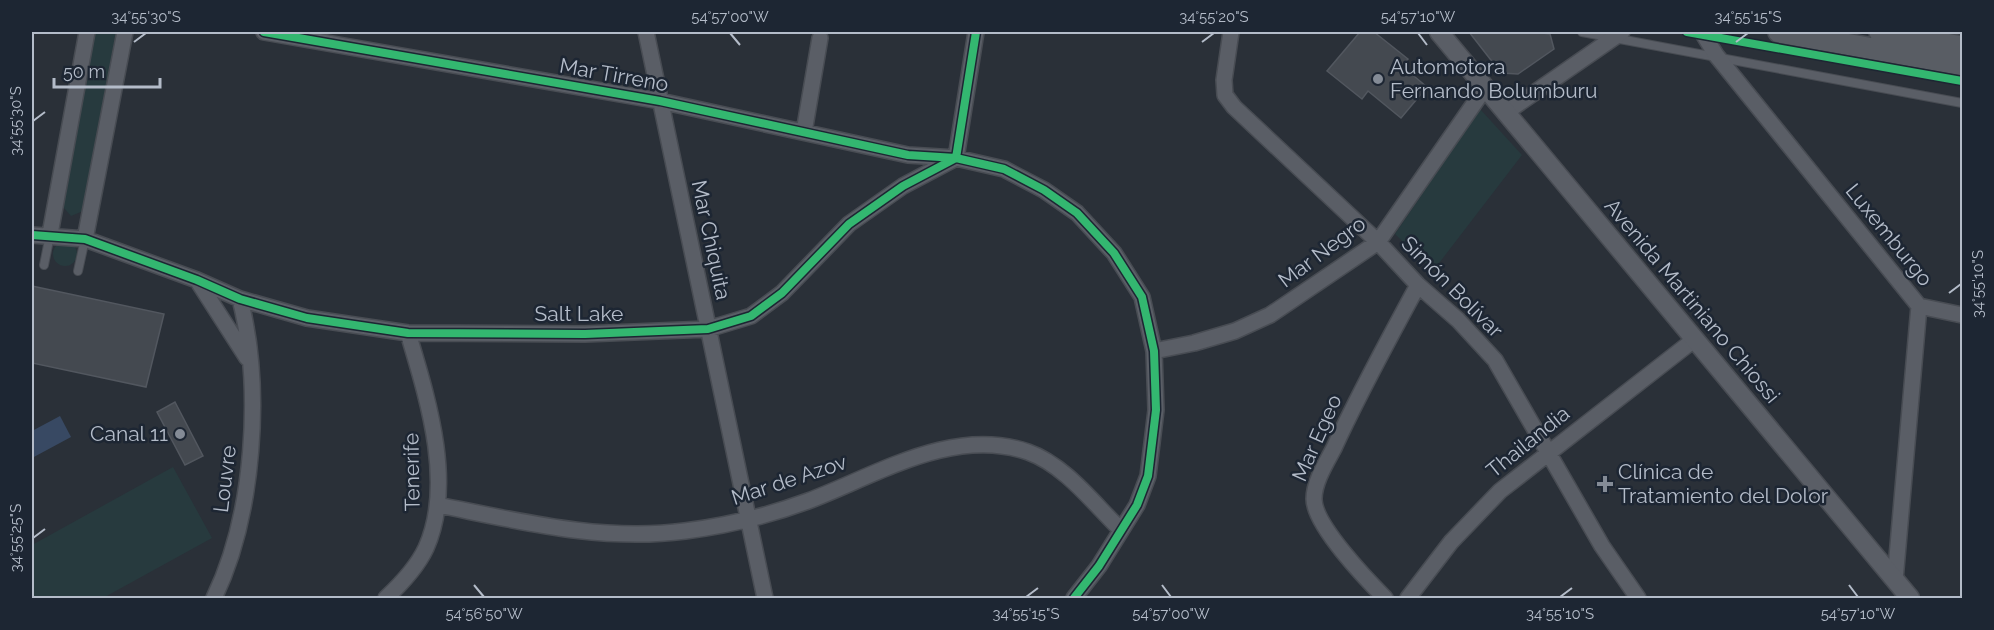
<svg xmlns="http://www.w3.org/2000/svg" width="1994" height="630" font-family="Raleway,sans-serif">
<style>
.green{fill:#273a3e}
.water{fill:#384963}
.building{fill:#444950;stroke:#52575f;stroke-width:1.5}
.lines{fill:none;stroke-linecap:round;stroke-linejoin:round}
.service-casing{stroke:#484c53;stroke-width:10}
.minor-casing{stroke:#484c53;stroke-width:18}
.tertiary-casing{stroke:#484c53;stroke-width:21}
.secondary-casing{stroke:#484c53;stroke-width:24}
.service{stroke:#5a5e66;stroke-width:8}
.minor{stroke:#5a5e66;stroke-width:15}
.tertiary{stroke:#5a5e66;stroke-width:18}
.secondary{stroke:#595d64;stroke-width:21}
.cycleway-casing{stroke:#1d2633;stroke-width:11}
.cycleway{stroke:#33b770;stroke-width:8}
.ticks{fill:none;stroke:#b4bcc9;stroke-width:2}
.poi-dot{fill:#848b96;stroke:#1d2633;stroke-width:2}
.labels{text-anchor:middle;stroke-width:5;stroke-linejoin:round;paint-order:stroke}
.poi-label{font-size:21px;fill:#b4bcc9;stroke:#1d2633;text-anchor:start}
.street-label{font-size:21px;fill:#b4bcc9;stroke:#1d2633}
.neatline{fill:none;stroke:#b4bcc9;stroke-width:2}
.ticks-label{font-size:15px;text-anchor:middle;fill:#b4bcc9}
</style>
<rect width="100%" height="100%" fill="#2a3038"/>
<path class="green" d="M 95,32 L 116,32 L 83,211 L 71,216 L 63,207 Z
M 1480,109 L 1522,155 L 1433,271 L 1395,234 Z
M53 254a12 12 0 1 1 24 0a12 12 0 1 1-24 0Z
M 173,467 L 212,538 L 103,598 L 32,598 L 32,545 Z"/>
<path class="water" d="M 60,416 L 71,437 L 32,458 L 32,431 Z"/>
<path class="building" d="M 1360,32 L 1374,32 L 1408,59 L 1402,66 L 1427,87 L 1401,118 L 1368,91 L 1362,99 L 1327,71 Z
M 1469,32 L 1534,32 L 1550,34 L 1554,49 L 1518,74 L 1501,73 Z
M 32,286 L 164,314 L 146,387 L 32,363 Z
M 175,402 L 203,456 L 185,465 L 157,412 Z"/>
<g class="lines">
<g class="service-casing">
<path id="service" d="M 1582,32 L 1962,103
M 44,265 L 50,235
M 78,271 L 85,239"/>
</g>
<g class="minor-casing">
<path id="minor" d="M 264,32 L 660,101 L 908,155 L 956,158 L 1004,169 L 1044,190 L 1077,213 L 1114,253 L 1142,297 L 1154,351 L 1156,410 L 1148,476 L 1137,505 L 1099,566 L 1074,598
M 646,32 L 765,598
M 1231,32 L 1224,80 L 1225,95 L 1234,107 L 1378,242 L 1418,285 L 1458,320 L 1495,360 L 1602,546 L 1638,598
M 1702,32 L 1716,55 L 1919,306 L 1895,580
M 1505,113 L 1622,32
M 804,132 L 820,38
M 50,234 L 87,32
M 32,235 L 85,239 L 197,280 L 240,299 L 307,318 L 408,333 L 585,334 L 708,329 L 751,316 L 782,293 L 849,224 L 903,186 L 956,158 L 976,32
M 85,239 L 125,32
M 197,280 L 247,358
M 1919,306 L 1962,315
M 1154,351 L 1194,343 L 1235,331 L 1270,315 L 1378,242 L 1485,88
M 438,505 C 519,521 601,542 685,531 C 725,526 770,515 808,501 C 877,475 953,426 1028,452 C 1065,465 1094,504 1121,530
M 214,598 C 254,515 263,389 240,299
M 386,598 C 400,585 418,565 426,548 C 455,483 427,397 408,333
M 1385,598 C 1367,580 1314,525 1314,499 C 1314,482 1326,463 1334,448 C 1359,393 1389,339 1418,285
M 1408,598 L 1451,542 L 1500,491 L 1695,339"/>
</g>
<g class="tertiary-casing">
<path id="tertiary" d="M 1439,32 L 1910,598"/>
</g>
<g class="secondary-casing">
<path id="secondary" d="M 1779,32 L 1962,65
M 1880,32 L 1962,47"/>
</g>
<use href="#service" class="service"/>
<use href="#minor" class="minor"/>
<use href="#tertiary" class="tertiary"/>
<use href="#secondary" class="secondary"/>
<g class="cycleway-casing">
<path id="cycleway" d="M 264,32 L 660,101 L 908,155 L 956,158 L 1004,169 L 1044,190 L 1077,213 L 1114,253 L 1142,297 L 1154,351 L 1156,410 L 1148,476 L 1137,505 L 1099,566 L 1074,598
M 1687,32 L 1962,81
M 32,235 L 85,239 L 197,280 L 240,299 L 307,318 L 408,333 L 585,334 L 708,329 L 751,316 L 782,293 L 849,224 L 903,186 L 956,158 L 976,32"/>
</g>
<use href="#cycleway" class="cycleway"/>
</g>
<path class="ticks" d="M 730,33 L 740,45M 1418,33 L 1427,45M 134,42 L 146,33M 1202,42 L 1214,33M 1736,42 L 1748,33M 33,121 L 45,112M 1949,293 L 1961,284M 33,538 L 45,529M 474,585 L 484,597M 1162,585 L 1171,597M 1849,585 L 1858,597M 1026,597 L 1038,588M 1560,597 L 1572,588"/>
<g class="poi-dot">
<circle cx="1378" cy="79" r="6"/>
<circle cx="180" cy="434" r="6"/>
<path d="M1602 475h6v6h6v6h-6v6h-6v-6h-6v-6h6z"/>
</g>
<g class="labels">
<g class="poi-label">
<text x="1390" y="74">Automotora<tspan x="1390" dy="24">Fernando Bolumburu</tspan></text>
<text x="168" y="441" text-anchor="end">Canal 11</text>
<text x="1618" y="479">Clínica de<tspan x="1618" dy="24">Tratamiento del Dolor</tspan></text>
</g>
<g class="street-label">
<text transform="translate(614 75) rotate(10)" y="7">Mar Tirreno</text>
<text transform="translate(1889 235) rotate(51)" y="7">Luxemburgo</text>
<text transform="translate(711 240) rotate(78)" y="7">Mar Chiquita</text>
<text transform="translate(1322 252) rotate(-37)" y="7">Mar Negro</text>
<text transform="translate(1452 287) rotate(45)" y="7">Simón Bolívar</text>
<text transform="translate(1692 301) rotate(50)" y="7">Avenida Martiniano Chiossi</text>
<text x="579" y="321">Salt Lake</text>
<text transform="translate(1317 438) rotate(-66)" y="7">Mar Egeo</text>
<text transform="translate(1528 442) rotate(-39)" y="7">Thailandia</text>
<text transform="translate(412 472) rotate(-91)" y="7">Tenerife</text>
<text transform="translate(225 479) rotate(-83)" y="7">Louvre</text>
<text transform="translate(789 480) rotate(-18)" y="7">Mar de Azov</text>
</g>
</g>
<rect width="1994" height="630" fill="none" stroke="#1d2633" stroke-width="66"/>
<path d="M54 78v9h106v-9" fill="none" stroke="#b4bcc9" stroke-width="3"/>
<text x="63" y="78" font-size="18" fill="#b4bcc9" stroke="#1d2633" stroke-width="4.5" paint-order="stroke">50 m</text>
<rect x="33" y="33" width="1928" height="564" class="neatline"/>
<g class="ticks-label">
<text x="146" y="22">34°55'30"S</text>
<text x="730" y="22">54°57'00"W</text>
<text x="1214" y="22">34°55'20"S</text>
<text x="1418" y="22">54°57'10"W</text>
<text x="1748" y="22">34°55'15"S</text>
<text transform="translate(16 121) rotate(-90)" y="5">34°55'30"S</text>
<text transform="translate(1978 284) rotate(-90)" y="5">34°55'10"S</text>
<text transform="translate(16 538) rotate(-90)" y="5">34°55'25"S</text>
<text x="484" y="619">54°56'50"W</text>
<text x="1026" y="619">34°55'15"S</text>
<text x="1171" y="619">54°57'00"W</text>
<text x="1560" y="619">34°55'10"S</text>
<text x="1858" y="619">54°57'10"W</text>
</g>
</svg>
